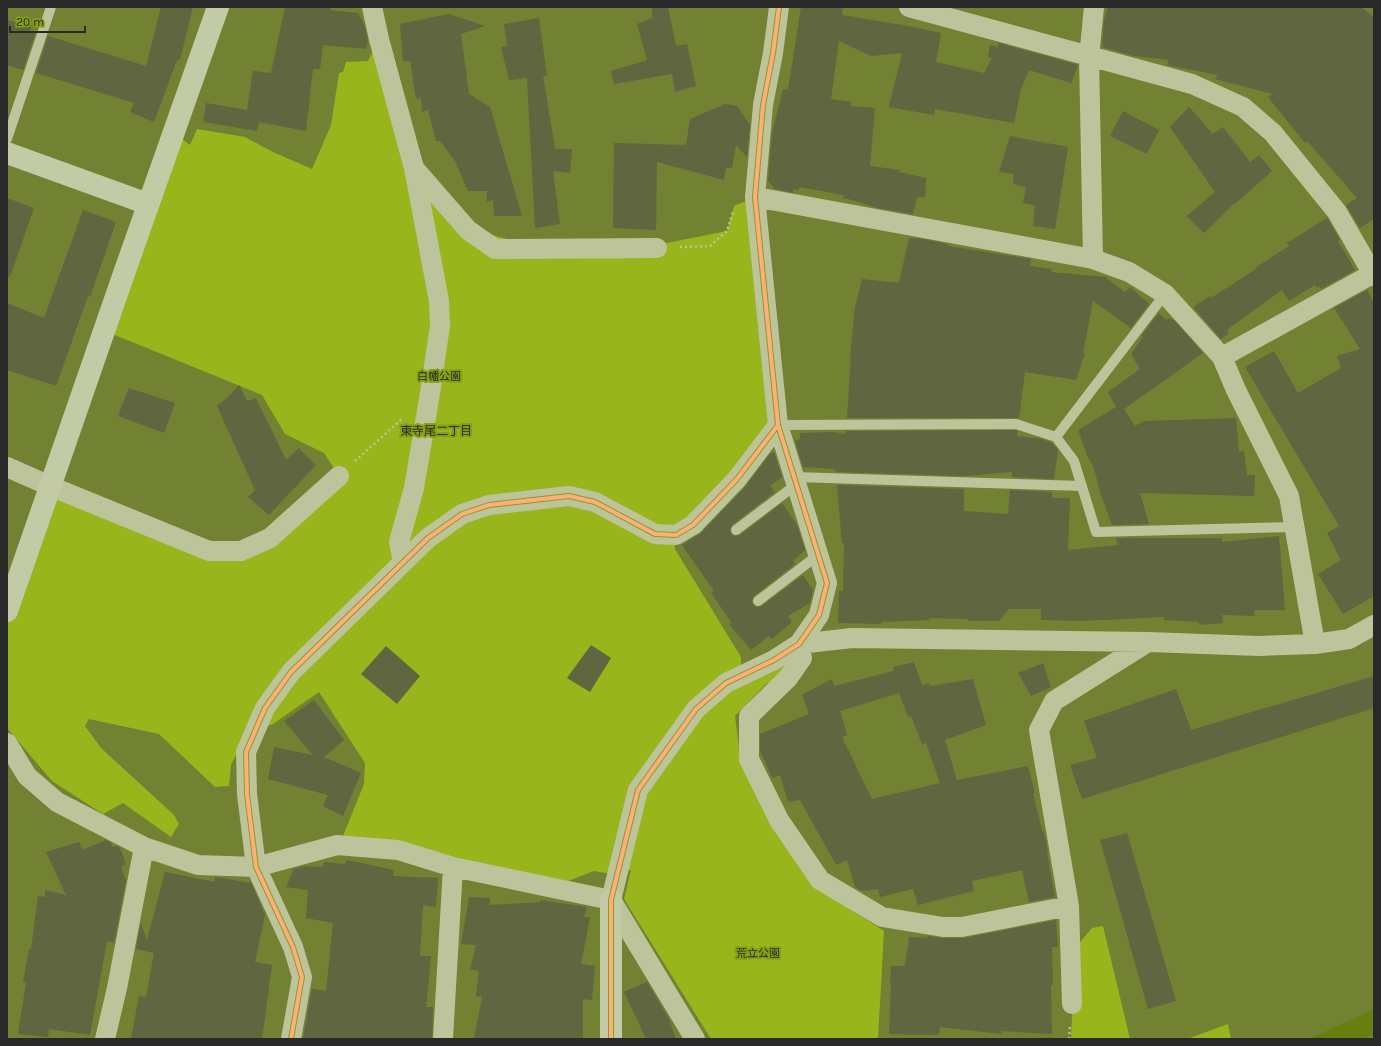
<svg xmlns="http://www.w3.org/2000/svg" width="1381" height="1046" font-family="Karla,'Noto Sans JP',sans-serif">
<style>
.green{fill:#99b51c}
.water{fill:#687e0e}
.building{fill:#5f6640;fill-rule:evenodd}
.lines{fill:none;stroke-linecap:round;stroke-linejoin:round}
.path{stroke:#bdc49b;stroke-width:2.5;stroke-dasharray:2 3;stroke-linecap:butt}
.lane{stroke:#bdc49b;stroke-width:10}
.street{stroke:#bdc49b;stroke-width:20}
.secondary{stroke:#c3caa6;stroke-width:22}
.cycleway-casing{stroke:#86a211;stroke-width:6}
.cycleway{stroke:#ffac80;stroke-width:4}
.labels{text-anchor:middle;stroke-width:4;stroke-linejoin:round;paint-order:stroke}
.park-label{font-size:11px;fill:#282924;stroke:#86a211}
.neighbourhood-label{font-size:12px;fill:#292929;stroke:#86a211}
</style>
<rect width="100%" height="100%" fill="#728132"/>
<path class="green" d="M 379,39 L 432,188 L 488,234 L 511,240 L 667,243 L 727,231 L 734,206 L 755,197 L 778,425 L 675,535 L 675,549 L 741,657 L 741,686 L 787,664 L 789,669 L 765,685 L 735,716 L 741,764 L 817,888 L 884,931 L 878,1039 L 711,1039 L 624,899 L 631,870 L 612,874 L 594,871 L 568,881 L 343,836 L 364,784 L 365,763 L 319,692 L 273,724 L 255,730 L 238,751 L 231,765 L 229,786 L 215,787 L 159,734 L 89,719 L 85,726 L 101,748 L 174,815 L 179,824 L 171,837 L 123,803 L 103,814 L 52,781 L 7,728 L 7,611 L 50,486 L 241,551 L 339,476 L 324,453 L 285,434 L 262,395 L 105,331 L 173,132 L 190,145 L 197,129 L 245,137 L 273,152 L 312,169 L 331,125 L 339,73 L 343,72 L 346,62 L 368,61 Z
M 1103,926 L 1130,1039 L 1071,1039 L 1075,948 L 1092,928 Z
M 1228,1024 L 1231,1039 L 1187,1039 Z"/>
<path class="water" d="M 1374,1009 L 1374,1034 L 1364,1039 L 1309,1039 Z"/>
<path class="building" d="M 161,7 L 193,7 L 180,60 L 177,60 L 154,122 L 130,112 L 134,103 L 36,73 L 48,36 L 146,66 Z
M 285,7 L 331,7 L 330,10 L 358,13 L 364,24 L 368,40 L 366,49 L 323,45 L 320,69 L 313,69 L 306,131 L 259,122 L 257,131 L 203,122 L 206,103 L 247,110 L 253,71 L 271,73 Z
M 652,7 L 668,7 L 676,46 L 687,44 L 696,86 L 675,92 L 672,74 L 614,84 L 611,71 L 647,60 L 637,24 L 652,18 Z
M 801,7 L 843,7 L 842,15 L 908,26 L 941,33 L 936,62 L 984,73 L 992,58 L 988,57 L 990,45 L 998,47 L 999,43 L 1078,65 L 1071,83 L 1029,70 L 1021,89 L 1014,123 L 935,109 L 934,115 L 889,107 L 902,53 L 871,56 L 839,41 L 831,99 L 851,102 L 851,106 L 875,108 L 870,166 L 900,170 L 899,172 L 926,178 L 925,197 L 917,197 L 913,214 L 877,208 L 852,200 L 843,198 L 844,195 L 799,187 L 799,190 L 792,189 L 794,193 L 775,189 L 768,181 L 772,133 L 783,89 L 788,90 Z
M 1108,7 L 1361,7 L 1374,17 L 1374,219 L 1360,228 L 1346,205 L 1357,198 L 1307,141 L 1305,143 L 1268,97 L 1273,94 L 1215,79 L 1218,75 L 1167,65 L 1169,60 L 1134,56 L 1102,47 L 1104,20 Z
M 449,14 L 485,26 L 461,34 L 469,94 L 490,107 L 522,216 L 494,216 L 493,200 L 487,202 L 487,191 L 468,191 L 455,161 L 440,141 L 436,141 L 428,110 L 422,112 L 421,98 L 416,99 L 410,61 L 403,61 L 400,24 Z
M 539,18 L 547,76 L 543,76 L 555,149 L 572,149 L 570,173 L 553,171 L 560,224 L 535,228 L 527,78 L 509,80 L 501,47 L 507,46 L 504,24 Z
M 7,20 L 31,27 L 30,31 L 36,32 L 23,70 L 7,65 Z
M 725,104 L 737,106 L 750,125 L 747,157 L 736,145 L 732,168 L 726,168 L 724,180 L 657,162 L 656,230 L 613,228 L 614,143 L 686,145 L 690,119 Z
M 1189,107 L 1213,134 L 1223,127 L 1250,162 L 1259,155 L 1272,171 L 1234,205 L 1233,204 L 1204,233 L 1187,216 L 1215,192 L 1170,127 Z
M 1123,111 L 1159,130 L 1147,154 L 1110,136 Z
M 1010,136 L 1068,147 L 1055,229 L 1033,226 L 1035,205 L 1023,203 L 1026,187 L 1013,184 L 1014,174 L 999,172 Z
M 7,198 L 34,208 L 10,277 L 7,276 Z
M 83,210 L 116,222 L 90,297 L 88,296 L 56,386 L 7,370 L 7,303 L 44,318 Z
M 1327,218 L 1340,240 L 1338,241 L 1355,270 L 1321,289 L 1319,286 L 1316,288 L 1315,285 L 1289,301 L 1282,290 L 1228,329 L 1228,334 L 1221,339 L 1193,307 L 1210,296 L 1211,298 L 1256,269 L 1255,268 L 1289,246 L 1287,243 Z
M 909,238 L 923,239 L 948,244 L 948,246 L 1031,259 L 1030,266 L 1052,269 L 1051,272 L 1105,277 L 1125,292 L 1130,287 L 1149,304 L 1131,328 L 1093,301 L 1083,353 L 1085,353 L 1076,380 L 1025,372 L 1019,418 L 847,418 L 851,356 L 850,356 L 855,307 L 862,279 L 899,283 Z
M 1367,290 L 1374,303 L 1374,596 L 1343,614 L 1318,574 L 1341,560 L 1327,533 L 1339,526 L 1245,367 L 1274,351 L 1298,393 L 1341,368 L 1337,356 L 1360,349 L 1334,308 Z
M 1159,313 L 1166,320 L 1170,318 L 1172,320 L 1173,319 L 1203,353 L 1124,409 L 1135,426 L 1144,421 L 1236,418 L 1239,452 L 1244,451 L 1247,475 L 1255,475 L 1254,496 L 1140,493 L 1149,524 L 1112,525 L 1100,492 L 1094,468 L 1087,455 L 1078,430 L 1116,407 L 1108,392 L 1140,369 L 1131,354 L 1143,337 L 1141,336 Z
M 239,385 L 247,401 L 256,398 L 286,460 L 299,448 L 316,465 L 269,515 L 248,497 L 255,490 L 217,406 L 227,398 Z
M 129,388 L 175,403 L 164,433 L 118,416 Z
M 1015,430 L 1018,431 L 1017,436 L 1042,439 L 1052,443 L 1058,450 L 1054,479 L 1012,477 L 1012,472 L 965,476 L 836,472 L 835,469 L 803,467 L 795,441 L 800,439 L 800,433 L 832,432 L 846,434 L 846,431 Z
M 774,452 L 782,477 L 770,486 L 775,492 L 732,525 L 730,531 L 733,536 L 740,535 L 782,503 L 797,525 L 805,550 L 793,561 L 795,564 L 754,596 L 752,602 L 756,607 L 762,606 L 803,575 L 813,590 L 810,603 L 788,616 L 792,622 L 772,639 L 769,636 L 751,650 L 729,624 L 732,623 L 711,593 L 714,591 L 682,545 L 701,533 L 745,487 L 770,454 Z
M 837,485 L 964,489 L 964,511 L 1008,514 L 1010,490 L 1052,492 L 1052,498 L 1070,498 L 1068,550 L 1118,545 L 1116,538 L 1222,538 L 1222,542 L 1279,536 L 1285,610 L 1254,610 L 1255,616 L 1222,615 L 1223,623 L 1199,625 L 1199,622 L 1164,620 L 1164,617 L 1082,621 L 1041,620 L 1041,609 L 1009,609 L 999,621 L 969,621 L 968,619 L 929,618 L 929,620 L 881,622 L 881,624 L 838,623 L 839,591 L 843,591 L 844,543 L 842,543 Z
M 591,645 L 611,658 L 590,692 L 567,678 Z
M 386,646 L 420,676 L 397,704 L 361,674 Z
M 914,662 L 922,685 L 929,683 L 930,686 L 973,679 L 986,725 L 945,740 L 957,780 L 1028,766 L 1035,793 L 1033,793 L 1042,831 L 1044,831 L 1048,853 L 1047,853 L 1055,897 L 1029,902 L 1022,870 L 972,881 L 974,891 L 918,905 L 913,889 L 880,897 L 878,889 L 861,891 L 855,887 L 847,860 L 836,865 L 800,800 L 788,802 L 780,775 L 772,778 L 760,750 L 760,734 L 809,714 L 802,695 L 832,679 L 834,686 L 894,671 L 893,667 ZM 899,693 L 908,717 L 911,716 L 922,744 L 926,743 L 940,783 L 872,799 L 842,737 L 847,735 L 840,711 Z
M 1043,663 L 1051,687 L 1031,696 L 1018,673 Z
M 1374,676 L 1374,708 L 1082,799 L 1070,765 L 1097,758 L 1084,721 L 1176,689 L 1191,730 Z
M 314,700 L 344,740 L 323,758 L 329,759 L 361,773 L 343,816 L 323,806 L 328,795 L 268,779 L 274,747 L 313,755 L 284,721 Z
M 1127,833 L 1176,1001 L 1148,1009 L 1100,840 Z
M 106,840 L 111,843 L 113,847 L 117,846 L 120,848 L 126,864 L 121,867 L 126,881 L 114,943 L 107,941 L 90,1035 L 49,1029 L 48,1037 L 18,1034 L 26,983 L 23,982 L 29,949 L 31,949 L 38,896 L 45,897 L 45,890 L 66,895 L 46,852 L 79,842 L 82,850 Z
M 347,860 L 394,870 L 393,876 L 438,878 L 436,907 L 423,905 L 420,956 L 431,956 L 426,1007 L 433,1007 L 432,1039 L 303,1039 L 312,989 L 326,991 L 333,923 L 306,918 L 308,890 L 286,887 L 294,869 L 305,866 L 323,867 L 324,862 L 345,864 Z
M 165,872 L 214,882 L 215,877 L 251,883 L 265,915 L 255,962 L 272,965 L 262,1039 L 131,1039 L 139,996 L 146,997 L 154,953 L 136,949 L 141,923 L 147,940 Z
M 469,897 L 490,898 L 490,905 L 540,902 L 540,900 L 587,907 L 584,917 L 590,917 L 581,964 L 595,966 L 592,1000 L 583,999 L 583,1039 L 474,1039 L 482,997 L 476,996 L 479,971 L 470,969 L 476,945 L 461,944 Z
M 1056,920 L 1058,947 L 1052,947 L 1053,985 L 1051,985 L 1052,1034 L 1001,1031 L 1001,1034 L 940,1027 L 939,1035 L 889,1034 L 891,985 L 890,985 L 891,966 L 905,966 L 909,937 L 928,938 L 927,936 L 943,938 L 964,938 Z
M 647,982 L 669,1019 L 676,1039 L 646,1039 L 624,992 Z"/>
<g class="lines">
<path class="path" d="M 680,247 L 710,246 L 727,231 L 733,212
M 355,461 L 402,419
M 1069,1039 L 1070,1027"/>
<path class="lane" d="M 7,139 L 51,7
M 778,425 L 1016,424 L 1056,437 L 1074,461 L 1096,532 L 1294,527
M 1056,437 L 1165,294
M 794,477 L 1082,486
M 736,530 L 797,484
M 758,601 L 818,555"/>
<path class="street" d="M 372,7 L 379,39 L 414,168 L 468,230 L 495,249 L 657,248
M 909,7 L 1192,84 L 1243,107 L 1273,133 L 1337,212 L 1374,276
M 755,197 L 1093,259 L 1129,272 L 1165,294 L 1222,357 L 1236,390 L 1289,496 L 1315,644
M 1093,259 L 1089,57 L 1094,7
M 1222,357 L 1374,273
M 7,467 L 50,486 L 209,551 L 241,551 L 270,538 L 339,476
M 403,562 L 399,542 L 414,488 L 430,393 L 440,326 L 439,301 L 414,168
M 799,644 L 852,638 L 1148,642 L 1259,646 L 1315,644 L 1349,639 L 1374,625
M 799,644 L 802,658 L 788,678 L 749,716 L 749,759 L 779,820 L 820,880 L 882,917 L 943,927 L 962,927 L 1069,906
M 7,743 L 27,776 L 57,802 L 144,847 L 198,865 L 256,867 L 337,845 L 398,850 L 453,867 L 611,900 L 695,1039
M 611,900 L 638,790 L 696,709 L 726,683 L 774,660 L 799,644 L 819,615 L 827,583 L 778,425 L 755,197 L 763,105 L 773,53 L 779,7
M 1072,1004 L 1069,906 L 1039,730 L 1054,701 L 1148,642
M 105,1039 L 117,988 L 144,847
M 291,1039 L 302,977 L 293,947 L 256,867 L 247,794 L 246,752 L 265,708 L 291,672 L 428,538 L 462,514 L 489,505 L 569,496 L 595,502 L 655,534 L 676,535 L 693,525 L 737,479 L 778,425
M 443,1039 L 453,867"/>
<path class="secondary" d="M 7,153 L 148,204
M 7,611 C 77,409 146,208 218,7
M 611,900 L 611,1039"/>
<g class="cycleway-casing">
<path id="cycleway" d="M 291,1039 L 302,977 L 293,947 L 256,867 L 247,794 L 246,752 L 265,708 L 291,672 L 428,538 L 462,514 L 489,505 L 569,496 L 595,502 L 655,534 L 676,535 L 693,525 L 737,479 L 778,425
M 611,1039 L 611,900 L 638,790 L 696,709 L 726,683 L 774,660 L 799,644 L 819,615 L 827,583 L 778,425 L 755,197 L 763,105 L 773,53 L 779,7"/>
</g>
<use href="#cycleway" class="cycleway"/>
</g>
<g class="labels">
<g class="park-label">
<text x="439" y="380">白幡公園</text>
<text x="758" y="957">荒立公園</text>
</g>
<g class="neighbourhood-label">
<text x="436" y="435">東寺尾二丁目</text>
</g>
</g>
<rect width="1381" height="1046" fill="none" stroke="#292929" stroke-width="16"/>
<path d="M10 26v6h75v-6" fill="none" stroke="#292929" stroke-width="2"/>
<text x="16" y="26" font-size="12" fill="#292929" stroke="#86a211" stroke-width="3" paint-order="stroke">20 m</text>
</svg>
